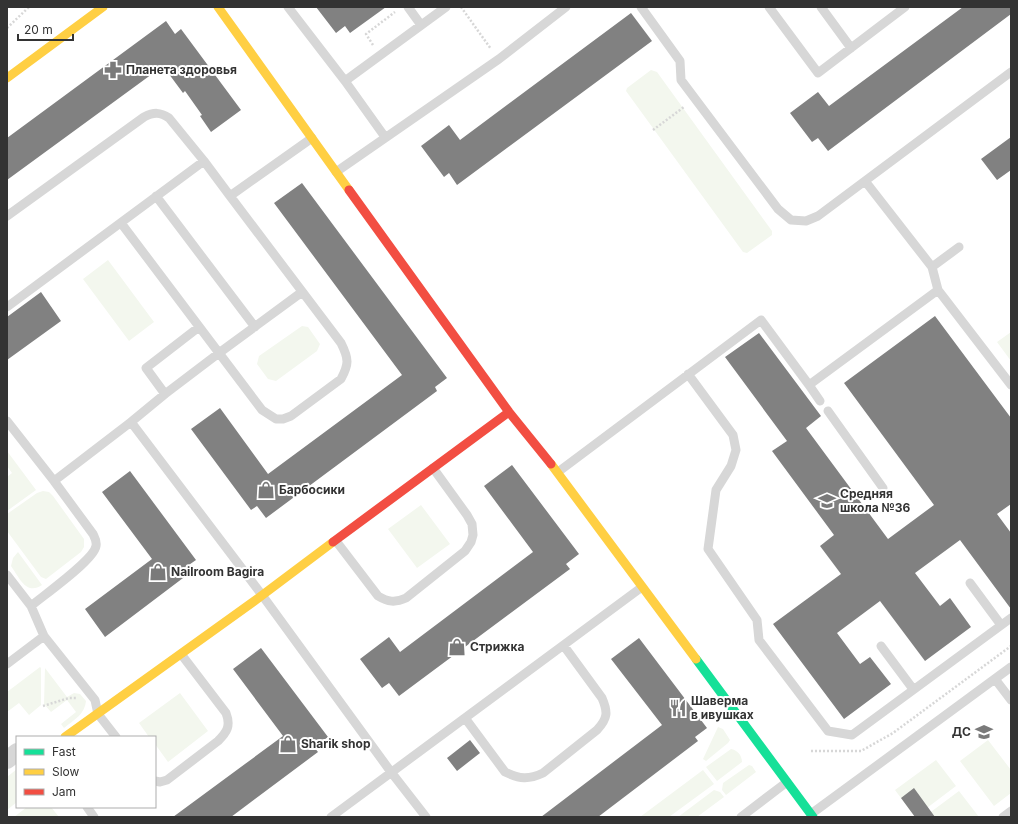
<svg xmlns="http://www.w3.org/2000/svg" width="1018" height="824" font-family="Inter,sans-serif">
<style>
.green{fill:#f3f7ee}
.building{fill:#818181}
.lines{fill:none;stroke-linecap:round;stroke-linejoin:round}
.path{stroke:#d7d7d7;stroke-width:2.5;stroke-dasharray:2 2;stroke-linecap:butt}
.lane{stroke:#d7d7d7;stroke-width:9}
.street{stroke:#d7d7d7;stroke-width:18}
.fast{stroke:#16e098;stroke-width:9}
.slow{stroke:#ffcf43;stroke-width:9}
.jam{stroke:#f24e42;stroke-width:9}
.labels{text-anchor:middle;stroke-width:4;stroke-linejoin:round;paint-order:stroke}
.poi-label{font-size:12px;font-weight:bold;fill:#333;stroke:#fff;text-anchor:start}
</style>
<rect width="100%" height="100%" fill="#fff"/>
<path class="green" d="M 651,70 L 657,72 L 772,231 L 772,235 L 747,253 L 743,252 L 626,91 L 627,88 Z
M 108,260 L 154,322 L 129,341 L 83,279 Z
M 302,326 L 308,327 L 320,344 L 317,351 L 276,381 L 268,379 L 257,364 L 259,356 Z
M 1011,332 L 1011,361 L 997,342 Z
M 7,451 L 36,490 L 7,511 L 7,477 L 12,473 L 7,466 Z
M 43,491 L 49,492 L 53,496 L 84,539 L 84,547 L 81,552 L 46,579 L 41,577 L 7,531 L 7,514 L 37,493 Z
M 421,505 L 450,544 L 417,568 L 388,529 Z
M 18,552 L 42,585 C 26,596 19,577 11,566 L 13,558 Z
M 40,667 L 41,668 L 41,705 L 29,715 L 19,703 L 7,712 L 7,692 Z
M 45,668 L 67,697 L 74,693 L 80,694 L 86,701 C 85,714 74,720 64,728 L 61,724 L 76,712 L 67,700 L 51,712 L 44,704 Z
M 180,693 L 208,731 L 168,762 L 155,744 L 155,737 L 149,737 L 139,723 Z
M 718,727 L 723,729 L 730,740 L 728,743 L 706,761 L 703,759 Z
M 988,740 L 1011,770 L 1011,793 L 994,806 L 960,761 Z
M 731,749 C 737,750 742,755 742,762 L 717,781 L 706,767 Z
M 936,760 L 956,786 L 915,817 L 895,790 Z
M 749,765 L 752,766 L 756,772 L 726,795 L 722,790 L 723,783 Z
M 17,769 L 17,802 L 7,810 L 7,777 Z
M 703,770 L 714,784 L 669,817 L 640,817 Z
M 714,790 L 720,792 L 724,797 L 697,817 L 678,817 Z
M 959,791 L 979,817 L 924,817 Z
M 27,807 L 51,807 L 59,817 L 14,817 Z"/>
<path class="building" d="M 316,7 L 386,7 L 350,33 L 345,26 L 336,33 Z
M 963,7 L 1011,7 L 1011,14 L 828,151 L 818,138 L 812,142 L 790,113 L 818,92 L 829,106 Z
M 631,13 L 652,41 L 457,185 L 449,173 L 444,177 L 421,146 L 449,125 L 460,140 Z
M 166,21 L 175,34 L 181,29 L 241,110 L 211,132 L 200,116 L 202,115 L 185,91 L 183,93 L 163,66 L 7,180 L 7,138 Z
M 1011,137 L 1011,170 L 997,180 L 981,159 Z
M 302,183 L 447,378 L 435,387 L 437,391 L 266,518 L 257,506 L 251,510 L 191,429 L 220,408 L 268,474 L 402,375 L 274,203 Z
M 41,292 L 61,321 L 7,360 L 7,317 Z
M 935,316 L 1011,418 L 1011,504 L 997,514 L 1011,533 L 1011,609 L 960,540 L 915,573 L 940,606 L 950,598 L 971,627 L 925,661 L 880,601 L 837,633 L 860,664 L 870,657 L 891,684 L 844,719 L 773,624 L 841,574 L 820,546 L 834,535 L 772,451 L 787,441 L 725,357 L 759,333 L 821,416 L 806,428 L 888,539 L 934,505 L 844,383 Z
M 512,465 L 579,554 L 566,564 L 570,569 L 399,696 L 389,683 L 382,688 L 360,659 L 389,637 L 400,652 L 533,552 L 484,486 Z
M 130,471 L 196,560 L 183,569 L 187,575 L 105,637 L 85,609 L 152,559 L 102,492 Z
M 639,638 L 707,728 L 695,737 L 698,741 L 598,817 L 541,817 L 662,725 L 611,659 Z
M 261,648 L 328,737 L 314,747 L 318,752 L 231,817 L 173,817 L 283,736 L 233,669 Z
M 470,740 L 480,753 L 457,771 L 447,758 Z
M 914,788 L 935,817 L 915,817 L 901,798 Z"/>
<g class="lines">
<path class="path" d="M 461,7 L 491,49
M 7,28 L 29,7
M 373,45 L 366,34 L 395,12
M 653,130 L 684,107
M 43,706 L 69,698 L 76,698
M 811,751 L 861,751 L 893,733 L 1011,646"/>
<path class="lane" d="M 288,7 L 345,81
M 408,7 L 421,25
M 641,7 L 680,61 L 681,80 L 778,209 L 791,220 L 806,221 L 818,216 L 1011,72
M 769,7 L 818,73 L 905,7
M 821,7 L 851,48
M 385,137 L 345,81 L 446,7
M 336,172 L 499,59 L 566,7
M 865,181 L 932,267 L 938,290 L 1011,385
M 156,196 L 255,327
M 230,196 L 341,343 C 349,359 349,364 341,379 L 291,416 L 283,419 L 276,419 L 262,410 L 219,353 L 165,394 L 131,422 L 262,595 L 391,772 L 426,817
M 7,216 L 144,117 C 154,112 160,112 169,118 L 204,161
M 121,223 L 219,353 L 302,292
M 932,267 L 959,247
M 7,307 L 204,161 L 230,196 L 312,138
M 688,374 L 733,435 L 736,450 L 731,466 L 716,490 L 708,549 L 757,620 L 759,640 L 828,731 L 852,735 L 1011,618
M 809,385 L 820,401
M 165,394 L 146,368 L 199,327
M 828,411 L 883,488
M 7,421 L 54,481
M 558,472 L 761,320 L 809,385 L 938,290
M 336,541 L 378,596 C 388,602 395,603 406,598 L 465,551 L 471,542 L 473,535 L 472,524 L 467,515 L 433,468
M 7,575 L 31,606
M 970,583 L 1001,625
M 881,646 L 913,689
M 7,664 L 44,636
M 995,679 L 1011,700
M 465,718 L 505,772 C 520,779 528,780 543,773 L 597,730 C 608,718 608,712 602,698 L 564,646
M 116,737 L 98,714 L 95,700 L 44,636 L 31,606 C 44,595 94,560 96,546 C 97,541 95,538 93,534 L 54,481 L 131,422
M 155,781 L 160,782 L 167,780 L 218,741 C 227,732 231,726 226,713 L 181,654
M 87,807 L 94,817
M 811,814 L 1011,667
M 331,817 L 642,587
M 741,817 L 787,782
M 1003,817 L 1011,811"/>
<path class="street" d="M 7,760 L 17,752"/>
<path class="fast" d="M 696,659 L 813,817"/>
<path class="slow" d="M 218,7 L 349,190
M 7,78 L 103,7
M 551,464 L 696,659
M 65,737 L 253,602 L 333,542"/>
<path class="jam" d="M 349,190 L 509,412 L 551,464
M 333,542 L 509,412"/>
</g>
<defs>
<g id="pharmacy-bare" transform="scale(1.38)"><path d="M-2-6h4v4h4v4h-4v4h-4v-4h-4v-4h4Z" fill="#7a7a7a" stroke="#fff" stroke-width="2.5" paint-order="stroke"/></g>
<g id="shop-bare" transform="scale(1.38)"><path d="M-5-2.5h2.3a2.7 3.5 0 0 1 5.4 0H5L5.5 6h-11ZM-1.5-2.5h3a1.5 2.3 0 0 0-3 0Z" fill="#7a7a7a" stroke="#fff" stroke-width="2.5" paint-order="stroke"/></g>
<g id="school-bare" transform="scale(1.38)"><path d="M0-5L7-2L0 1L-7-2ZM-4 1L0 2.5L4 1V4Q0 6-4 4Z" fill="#7a7a7a" stroke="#fff" stroke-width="2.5" paint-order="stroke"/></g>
<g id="restaurant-bare" transform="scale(1.38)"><path d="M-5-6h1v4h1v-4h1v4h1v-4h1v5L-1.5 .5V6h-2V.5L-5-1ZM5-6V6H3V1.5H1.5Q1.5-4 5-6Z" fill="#7a7a7a" stroke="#fff" stroke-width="2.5" paint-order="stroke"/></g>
</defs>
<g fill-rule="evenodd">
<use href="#pharmacy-bare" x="113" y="70"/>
<use href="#shop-bare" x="266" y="490"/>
<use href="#school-bare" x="827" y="501"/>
<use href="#shop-bare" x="158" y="572"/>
<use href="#shop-bare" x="457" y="647"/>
<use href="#restaurant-bare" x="678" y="708"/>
<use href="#school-bare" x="984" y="732"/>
<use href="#shop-bare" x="288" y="744"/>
</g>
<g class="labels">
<g class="poi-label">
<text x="126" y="74">Планета здоровья</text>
<text x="279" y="494">Барбосики</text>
<text x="840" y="498">Средняя<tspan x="840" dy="14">школа №36</tspan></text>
<text x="171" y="576">Nailroom Bagira</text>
<text x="470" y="651">Стрижка</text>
<text x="691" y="705">Шаверма<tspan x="691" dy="14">в ивушках</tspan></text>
<text x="971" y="736" text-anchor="end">ДС</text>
<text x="301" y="748">Sharik shop</text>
</g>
</g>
<rect width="1018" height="824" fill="none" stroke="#333333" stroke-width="16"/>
<rect x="16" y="736" width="140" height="72" fill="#ffffff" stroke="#adadad"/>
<rect x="24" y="749" width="20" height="6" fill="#16e098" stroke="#adadad"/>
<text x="52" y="756" font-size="12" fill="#333333">Fast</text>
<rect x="24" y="769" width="20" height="6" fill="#ffcf43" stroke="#adadad"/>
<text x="52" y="776" font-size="12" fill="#333333">Slow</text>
<rect x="24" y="789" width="20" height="6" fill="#f24e42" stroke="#adadad"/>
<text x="52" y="796" font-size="12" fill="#333333">Jam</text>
<path d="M18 34v6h55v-6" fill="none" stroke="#333333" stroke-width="2"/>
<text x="24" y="34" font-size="12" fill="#333333" stroke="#ffffff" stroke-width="3" paint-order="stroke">20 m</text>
</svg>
